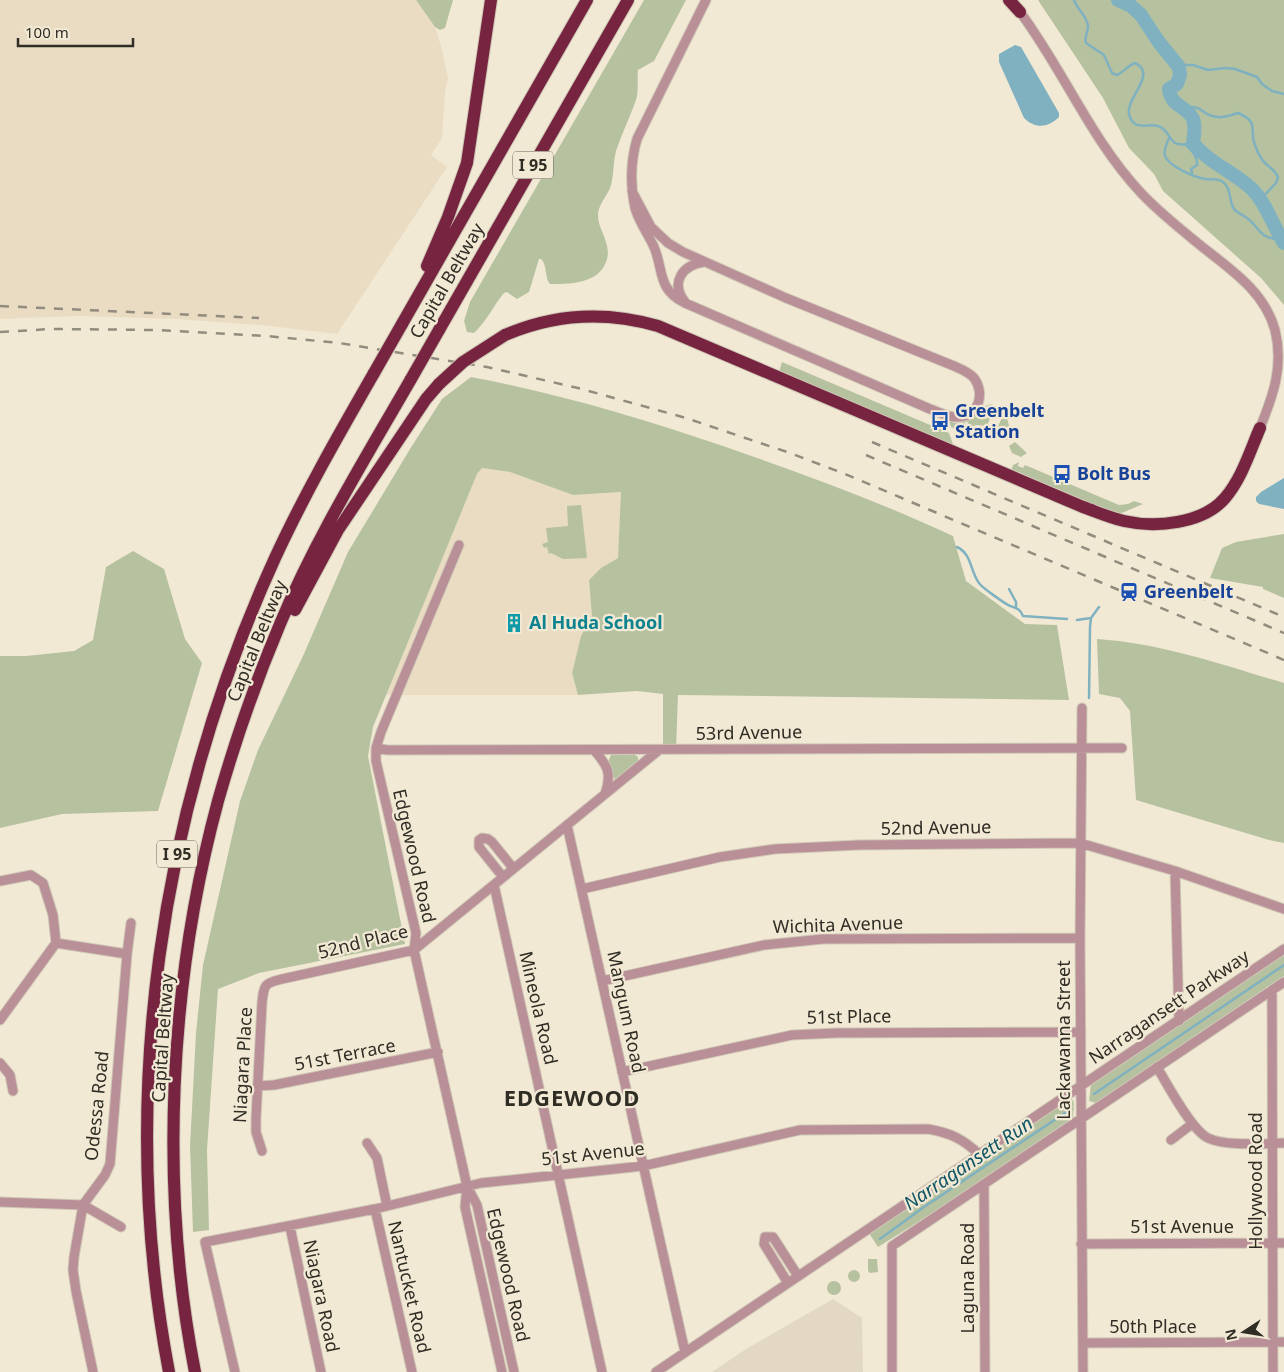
<svg xmlns="http://www.w3.org/2000/svg" width="1284" height="1372" font-family="'Noto Sans',sans-serif">
<style>
.commercial{fill:#e2d8c3}
.built{fill:#e9dcc3}
.green{fill:#b6c29f}
.water{fill:#7fb1c0}
.lines{fill:none;stroke-linecap:round;stroke-linejoin:round}
.stream{stroke:#7fb1c0;stroke-width:2.5}
.river{stroke:#7fb1c0;stroke-width:14}
.minor-casing{stroke:#cfc7b5;stroke-width:11}
.highway-casing{stroke:#cfc7b5;stroke-width:14}
.minor{stroke:#b98f98;stroke-width:9}
.highway{stroke:#762440;stroke-width:12}
.rail{stroke:#928c7e;stroke-width:2.5;stroke-dasharray:9 9;stroke-linecap:butt}
.highway-bridge-casing{stroke:#cfc7b5;stroke-width:14;stroke-linecap:butt}
.highway-bridge{stroke:#762440;stroke-width:12}
.labels{text-anchor:middle;stroke-width:4.5;stroke-linejoin:round;paint-order:stroke}
.shield{fill:#f2e9d5;stroke:#6a655a;stroke-width:1}
.shield-label{font-size:16px;font-weight:bold;fill:#302d25}
.street-label{font-size:18px;fill:#302d25;stroke:#f2e9d5}
.transit-label{font-size:18px;font-weight:bold;fill:#164399;stroke:#f2e9d5;text-anchor:start}
.culture-label{font-size:18px;font-weight:bold;fill:#0d838f;stroke:#f2e9d5;text-anchor:start}
.water-label{font-size:19px;font-style:italic;fill:#105565;stroke:#f2e9d5}
.district-label{font-size:22px;font-weight:bold;letter-spacing:1px;fill:#302d25;stroke:#f2e9d5}
</style>
<rect width="100%" height="100%" fill="#f2e9d5"/>
<path class="commercial" d="M 833,1299 L 862,1318 L 863,1372 L 712,1372 L 746,1349 Z"/>
<path class="built" d="M 0,0 L 416,0 L 435,27 L 441,46 L 448,78 L 445,92 L 442,138 L 431,155 L 447,167 L 337,334 L 261,325 L 175,319 L 77,316 L 0,319 Z
M 482,468 L 510,472 L 573,495 L 622,492 L 618,558 L 601,568 L 589,580 L 592,616 L 581,636 L 572,673 L 578,695 L 386,695 L 457,522 L 477,474 Z"/>
<path class="green" d="M 416,0 L 453,0 L 445,28 L 440,30 L 435,27 Z
M 644,0 L 686,0 L 654,61 L 638,70 C 637,80 639,90 636,100 C 630,117 622,133 616,151 C 613,162 614,174 611,185 C 609,193 602,200 599,209 C 593,229 618,245 603,268 C 592,284 568,284 550,284 C 544,277 548,266 541,259 L 539,259 L 529,292 L 517,299 L 507,292 L 504,293 C 493,306 487,321 474,333 L 467,332 L 464,321 L 470,302 Z
M 1038,0 L 1284,0 L 1284,305 L 1261,278 L 1163,191 L 1154,174 L 1129,148 L 1103,98 Z
M 782,362 L 949,433 L 954,447 L 779,372 Z
M 471,377 C 557,393 641,418 723,446 C 801,473 878,501 953,536 L 966,581 L 1025,624 L 1057,625 L 1069,700 L 678,695 L 676,750 L 663,750 L 663,694 L 637,691 L 578,695 L 572,673 L 581,636 L 592,616 L 589,580 L 601,568 L 618,558 L 621,492 L 573,495 L 510,472 L 482,468 L 477,474 L 373,727 L 368,756 L 405,944 L 259,973 L 218,989 L 207,1150 L 209,1230 L 193,1232 L 190,1146 L 196,1033 L 203,965 L 240,801 L 258,750 L 303,656 L 348,552 L 410,449 L 442,399 Z
M 991,404 L 995,406 L 987,426 L 977,425 L 969,427 L 967,421 L 979,414 L 982,407 Z
M 1005,411 L 1012,436 L 1006,440 L 996,431 Z
M 949,421 L 955,423 L 965,422 L 967,428 L 960,431 L 951,427 Z
M 1015,442 L 1027,453 L 1021,457 L 1012,453 L 1009,446 Z
M 1019,462 L 1018,466 L 1023,468 L 1025,465 L 1119,505 L 1128,504 L 1134,501 L 1143,504 L 1117,515 L 1011,471 L 1013,465 Z
M 581,505 L 587,558 L 563,559 L 551,553 L 549,554 L 547,547 L 544,548 L 542,544 L 548,542 L 546,528 L 568,526 L 567,506 Z
M 1284,534 L 1284,598 L 1263,589 L 1263,587 L 1210,578 L 1222,548 L 1236,542 Z
M 133,551 L 164,569 L 185,639 L 202,663 L 158,811 L 62,814 L 0,828 L 0,656 L 26,656 L 74,651 L 93,640 L 106,567 Z
M 1097,639 C 1161,643 1223,665 1284,683 L 1284,843 L 1269,840 L 1136,800 L 1130,711 L 1120,698 L 1099,694 Z
M 611,755 L 635,755 L 638,757 L 638,763 L 617,780 L 614,778 L 608,762 Z
M 1284,953 L 1284,976 L 1096,1103 L 1089,1101 L 1091,1083 Z
M 1072,1099 L 1074,1102 L 1073,1119 L 958,1197 L 878,1247 L 869,1233 L 1066,1100 Z
M 868,1259 L 877,1259 L 878,1272 L 870,1273 L 868,1271 Z
M848 1276a6 6 0 1 1 12 0a6 6 0 1 1-12 0Z
M827 1288a7 7 0 1 1 14 0a7 7 0 1 1-14 0Z"/>
<path class="water" d="M 1015,45 L 1021,47 L 1059,113 L 1059,117 C 1048,128 1035,129 1024,118 L 999,62 L 999,54 Z
M 1284,478 L 1284,509 L 1259,504 L 1256,501 L 1256,497 L 1261,492 Z"/>
<g class="lines">
<path class="stream" d="M 1074,0 C 1077,9 1087,16 1088,26 C 1088,33 1084,37 1086,43 L 1104,55 L 1112,73 L 1117,75 C 1124,72 1128,65 1135,63 C 1158,74 1126,97 1129,114 C 1133,132 1148,123 1158,126 C 1174,131 1165,150 1193,143
M 1179,67 L 1186,65 L 1193,65 L 1208,70 L 1225,68 L 1235,69 L 1257,77 L 1262,84 L 1272,91 L 1284,94
M 1181,108 C 1206,103 1199,116 1218,117 C 1224,118 1232,115 1238,113 C 1260,122 1249,130 1255,145 C 1257,151 1261,159 1265,163 C 1270,168 1275,170 1278,177 L 1276,183 L 1261,199
M 1169,138 C 1167,143 1163,151 1165,156 C 1170,167 1194,177 1205,179 C 1211,180 1218,178 1223,182 C 1231,188 1229,199 1233,207 C 1235,212 1239,213 1244,216 C 1260,225 1257,240 1282,239
M 1186,145 C 1191,150 1198,156 1197,165 L 1191,169 L 1192,173
M 957,547 C 972,554 970,571 979,583 C 981,587 1003,602 1008,605 C 1015,608 1020,608 1023,616 L 1067,619
M 1009,589 L 1016,602 L 1016,607
M 1077,620 L 1091,618 L 1099,607
M 1089,698 L 1090,627 L 1091,618
M 1094,1094 L 1284,965
M 880,1239 L 924,1207 L 1071,1109"/>
<path class="river" d="M 1118,0 L 1131,6 L 1141,15 L 1158,41 L 1179,67 L 1180,75 L 1177,84 L 1169,89 C 1171,108 1187,105 1193,119 C 1196,126 1194,136 1193,143 C 1209,163 1234,172 1252,189 C 1267,204 1272,225 1284,243"/>
<g class="minor-casing">
<path id="minor" d="M 1020,12 C 1064,71 1091,140 1142,194 C 1161,214 1183,231 1205,249 C 1233,271 1265,293 1275,330 C 1284,366 1273,396 1260,428
M 632,191 L 651,227 L 668,243 L 683,252 L 786,298 L 954,366 C 961,369 969,372 974,378 C 986,394 978,419 956,417 C 947,417 939,412 930,409 L 685,303 C 657,289 664,271 654,247 C 648,234 639,222 635,208 C 630,184 630,163 637,139 L 706,0
M 685,302 C 670,283 682,265 704,262
M 459,545 L 381,732 L 376,748 L 376,761 L 416,933 L 414,950 L 467,1186 L 477,1205 L 514,1372
M 1082,708 L 1080,938 L 1083,1372
M 376,748 L 387,750 L 1122,748
M 594,750 C 608,766 612,773 605,794
M 567,825 L 685,1352
M 1175,871 L 1179,1021
M 503,877 L 479,847 L 479,840 L 482,838 L 488,839 L 492,842 L 513,868
M 0,881 L 31,875 L 43,883 L 53,915 L 56,943
M 494,885 L 602,1372
M 582,889 L 720,857 L 775,849 L 859,845 L 1080,843 L 1175,871 L 1284,909
M 56,943 L 127,954
M 602,981 L 764,945 L 823,939 L 1080,938
M 1272,990 L 1273,1372
M 0,1020 L 56,943
M 0,1063 L 10,1075 L 13,1091
M 1157,1067 C 1167,1084 1192,1131 1208,1138 C 1227,1147 1263,1143 1284,1143
M 622,1072 L 792,1035 L 837,1033 L 1081,1032
M 257,1086 L 274,1085 L 438,1052
M 1171,1140 L 1192,1124
M 367,1143 L 377,1158 L 387,1206
M 262,1151 L 256,1132 L 256,1118 L 262,1003 C 264,985 264,983 282,979 L 414,950 L 659,750
M 984,1184 L 985,1372
M 467,1186 L 465,1207 L 502,1372
M 0,1202 L 83,1205 L 121,1227
M 375,1209 L 412,1372
M 290,1227 L 321,1372
M 1081,1244 L 1284,1243
M 788,1283 L 764,1244 L 765,1237 L 773,1237 L 798,1276
M 1083,1343 L 1284,1342
M 93,1372 L 76,1291 L 73,1270 L 74,1257 L 83,1205 L 105,1175 L 110,1164 L 127,954 L 131,923
M 235,1372 L 205,1242 L 375,1209 L 481,1183 L 643,1166 L 800,1130 L 928,1129 C 951,1133 963,1139 980,1155
M 656,1372 L 1284,949
M 892,1372 L 892,1246 L 1284,982"/>
</g>
<g class="highway-casing">
<path id="highway" d="M 1009,0 L 1020,12
M 427,266 L 448,217 L 467,163 L 491,0
M 402,324 L 587,0
M 439,330 L 628,0
M 505,335 C 556,313 606,311 658,326 L 1083,507 C 1097,512 1110,518 1124,521 C 1155,528 1203,524 1225,498 C 1242,478 1250,451 1260,428
M 295,610 L 338,530 L 426,399 L 439,384
M 169,1372 C 117,1098 160,810 275,558 C 304,495 339,434 374,373
M 195,1372 C 159,1188 169,982 218,801 C 235,741 256,681 280,624 C 316,538 365,459 411,379"/>
</g>
<use href="#minor" class="minor"/>
<use href="#highway" class="highway"/>
<path class="rail" d="M 0,306 L 259,318
M 0,332 L 51,329 L 157,330 L 267,336 L 339,343 L 487,367 L 578,388 L 686,418 L 790,453 L 845,474 L 1284,660
M 872,442 L 1284,617
M 866,455 L 1284,633"/>
<g class="highway-bridge-casing">
<path id="highway-bridge" d="M 374,373 L 402,324
M 411,379 L 439,330
M 439,384 L 463,362 L 505,335"/>
</g>
<use href="#highway-bridge" class="highway-bridge"/>
</g>
<defs>
<g id="bus-bare" transform="scale(1.5)"><path d="M-5-6H5V4H4V6H2V4H-2V6H-4V4H-5ZM-3.5-4V0h7V-4ZM-3.5 1.2v1.5H-2V1.2ZM2 1.2v1.5H3.5V1.2Z" fill="#1a4fb4" stroke="#f2e9d5" stroke-width="2.5" paint-order="stroke"/></g>
<g id="station-bare" transform="scale(1.5)"><path d="M-3-6H3Q5-6 5-4V2Q5 4 3 4L4.5 6H3L1.5 4h-3L-3 6H-4.5L-3 4Q-5 4-5 2V-4Q-5-6-3-6ZM-3.5-4v3h7v-3ZM-3.5 1v1.5H-2V1ZM2 1v1.5H3.5V1Z" fill="#1a4fb4" stroke="#f2e9d5" stroke-width="2.5" paint-order="stroke"/></g>
<g id="building-bare" transform="scale(1.5)"><path d="M-4-6H4V6H1V3H-1V6H-4ZM-2.5-4.3h1.7v1.8h-1.7ZM.8-4.3h1.7v1.8H.8ZM-2.5-1h1.7V.8h-1.7ZM.8-1h1.7V.8H.8Z" fill="#0f9aa8" stroke="#f2e9d5" stroke-width="2.5" paint-order="stroke"/></g>
</defs>
<g fill-rule="evenodd">
<use href="#bus-bare" x="940" y="421"/>
<use href="#bus-bare" x="1062" y="474"/>
<use href="#station-bare" x="1129" y="592"/>
<use href="#building-bare" x="514" y="623"/>
</g>
<g class="labels">
<g class="shield">
<rect x="513" y="151.5" width="40" height="27" rx="4"/>
<rect x="157" y="840.5" width="40" height="27" rx="4"/>
</g>
<g class="shield-label">
<text x="533" y="171">I 95</text>
<text x="177" y="860">I 95</text>
</g>
<g class="street-label">
<text transform="translate(447 281) rotate(-60)" y="6">Capital Beltway</text>
<text transform="translate(257 641) rotate(-68)" y="6">Capital Beltway</text>
<text transform="translate(749 733) rotate(-1)" y="6">53rd Avenue</text>
<text transform="translate(936 828) rotate(-1)" y="6">52nd Avenue</text>
<text transform="translate(414 856) rotate(77)" y="6">Edgewood Road</text>
<text transform="translate(838 925) rotate(-2)" y="6">Wichita Avenue</text>
<text transform="translate(363 942) rotate(-14)" y="6">52nd Place</text>
<text transform="translate(1169 1007) rotate(-34)" y="6">Narragansett Parkway</text>
<text transform="translate(538 1008) rotate(77)" y="6">Mineola Road</text>
<text transform="translate(626 1012) rotate(78)" y="6">Mangum Road</text>
<text transform="translate(849 1017) rotate(-1)" y="6">51st Place</text>
<text transform="translate(163 1038) rotate(-86)" y="6">Capital Beltway</text>
<text transform="translate(1064 1040) rotate(-90)" y="6">Lackawanna Street</text>
<text transform="translate(345 1055) rotate(-11)" y="6">51st Terrace</text>
<text transform="translate(243 1065) rotate(-87)" y="6">Niagara Place</text>
<text transform="translate(97 1106) rotate(-84)" y="6">Odessa Road</text>
<text transform="translate(593 1154) rotate(-6)" y="6">51st Avenue</text>
<text transform="translate(1256 1181) rotate(-90)" y="6">Hollywood Road</text>
<text x="1182" y="1233">51st Avenue</text>
<text transform="translate(508 1275) rotate(77)" y="6">Edgewood Road</text>
<text transform="translate(968 1278) rotate(-90)" y="6">Laguna Road</text>
<text transform="translate(409 1287) rotate(77)" y="6">Nantucket Road</text>
<text transform="translate(321 1296) rotate(78)" y="6">Niagara Road</text>
<text x="1153" y="1333">50th Place</text>
</g>
<g class="transit-label">
<text x="955" y="417">Greenbelt<tspan x="955" dy="21">Station</tspan></text>
<text x="1077" y="480">Bolt Bus</text>
<text x="1144" y="598">Greenbelt</text>
</g>
<g class="culture-label">
<text x="529" y="629">Al Huda School</text>
</g>
<g class="water-label">
<text transform="translate(968 1163) rotate(-34)" y="7">Narragansett Run</text>
</g>
<g class="district-label">
<text x="572" y="1106">EDGEWOOD</text>
</g>
</g>
<g transform="translate(1244 1332) rotate(258)" stroke="#f2e9d5" stroke-width="4" paint-order="stroke">
<path d="M0-4L9 19L0 12L-9 19Z" fill="#302d25"/>
<text y="-8" font-size="14" font-weight="bold" text-anchor="middle" fill="#302d25">N</text>
</g>
<path d="M18 38v8h115v-8" fill="none" stroke="#302d25" stroke-width="2.5"/>
<text x="25" y="38" font-size="15" fill="#302d25" stroke="#f2e9d5" stroke-width="4" paint-order="stroke">100 m</text>
</svg>
